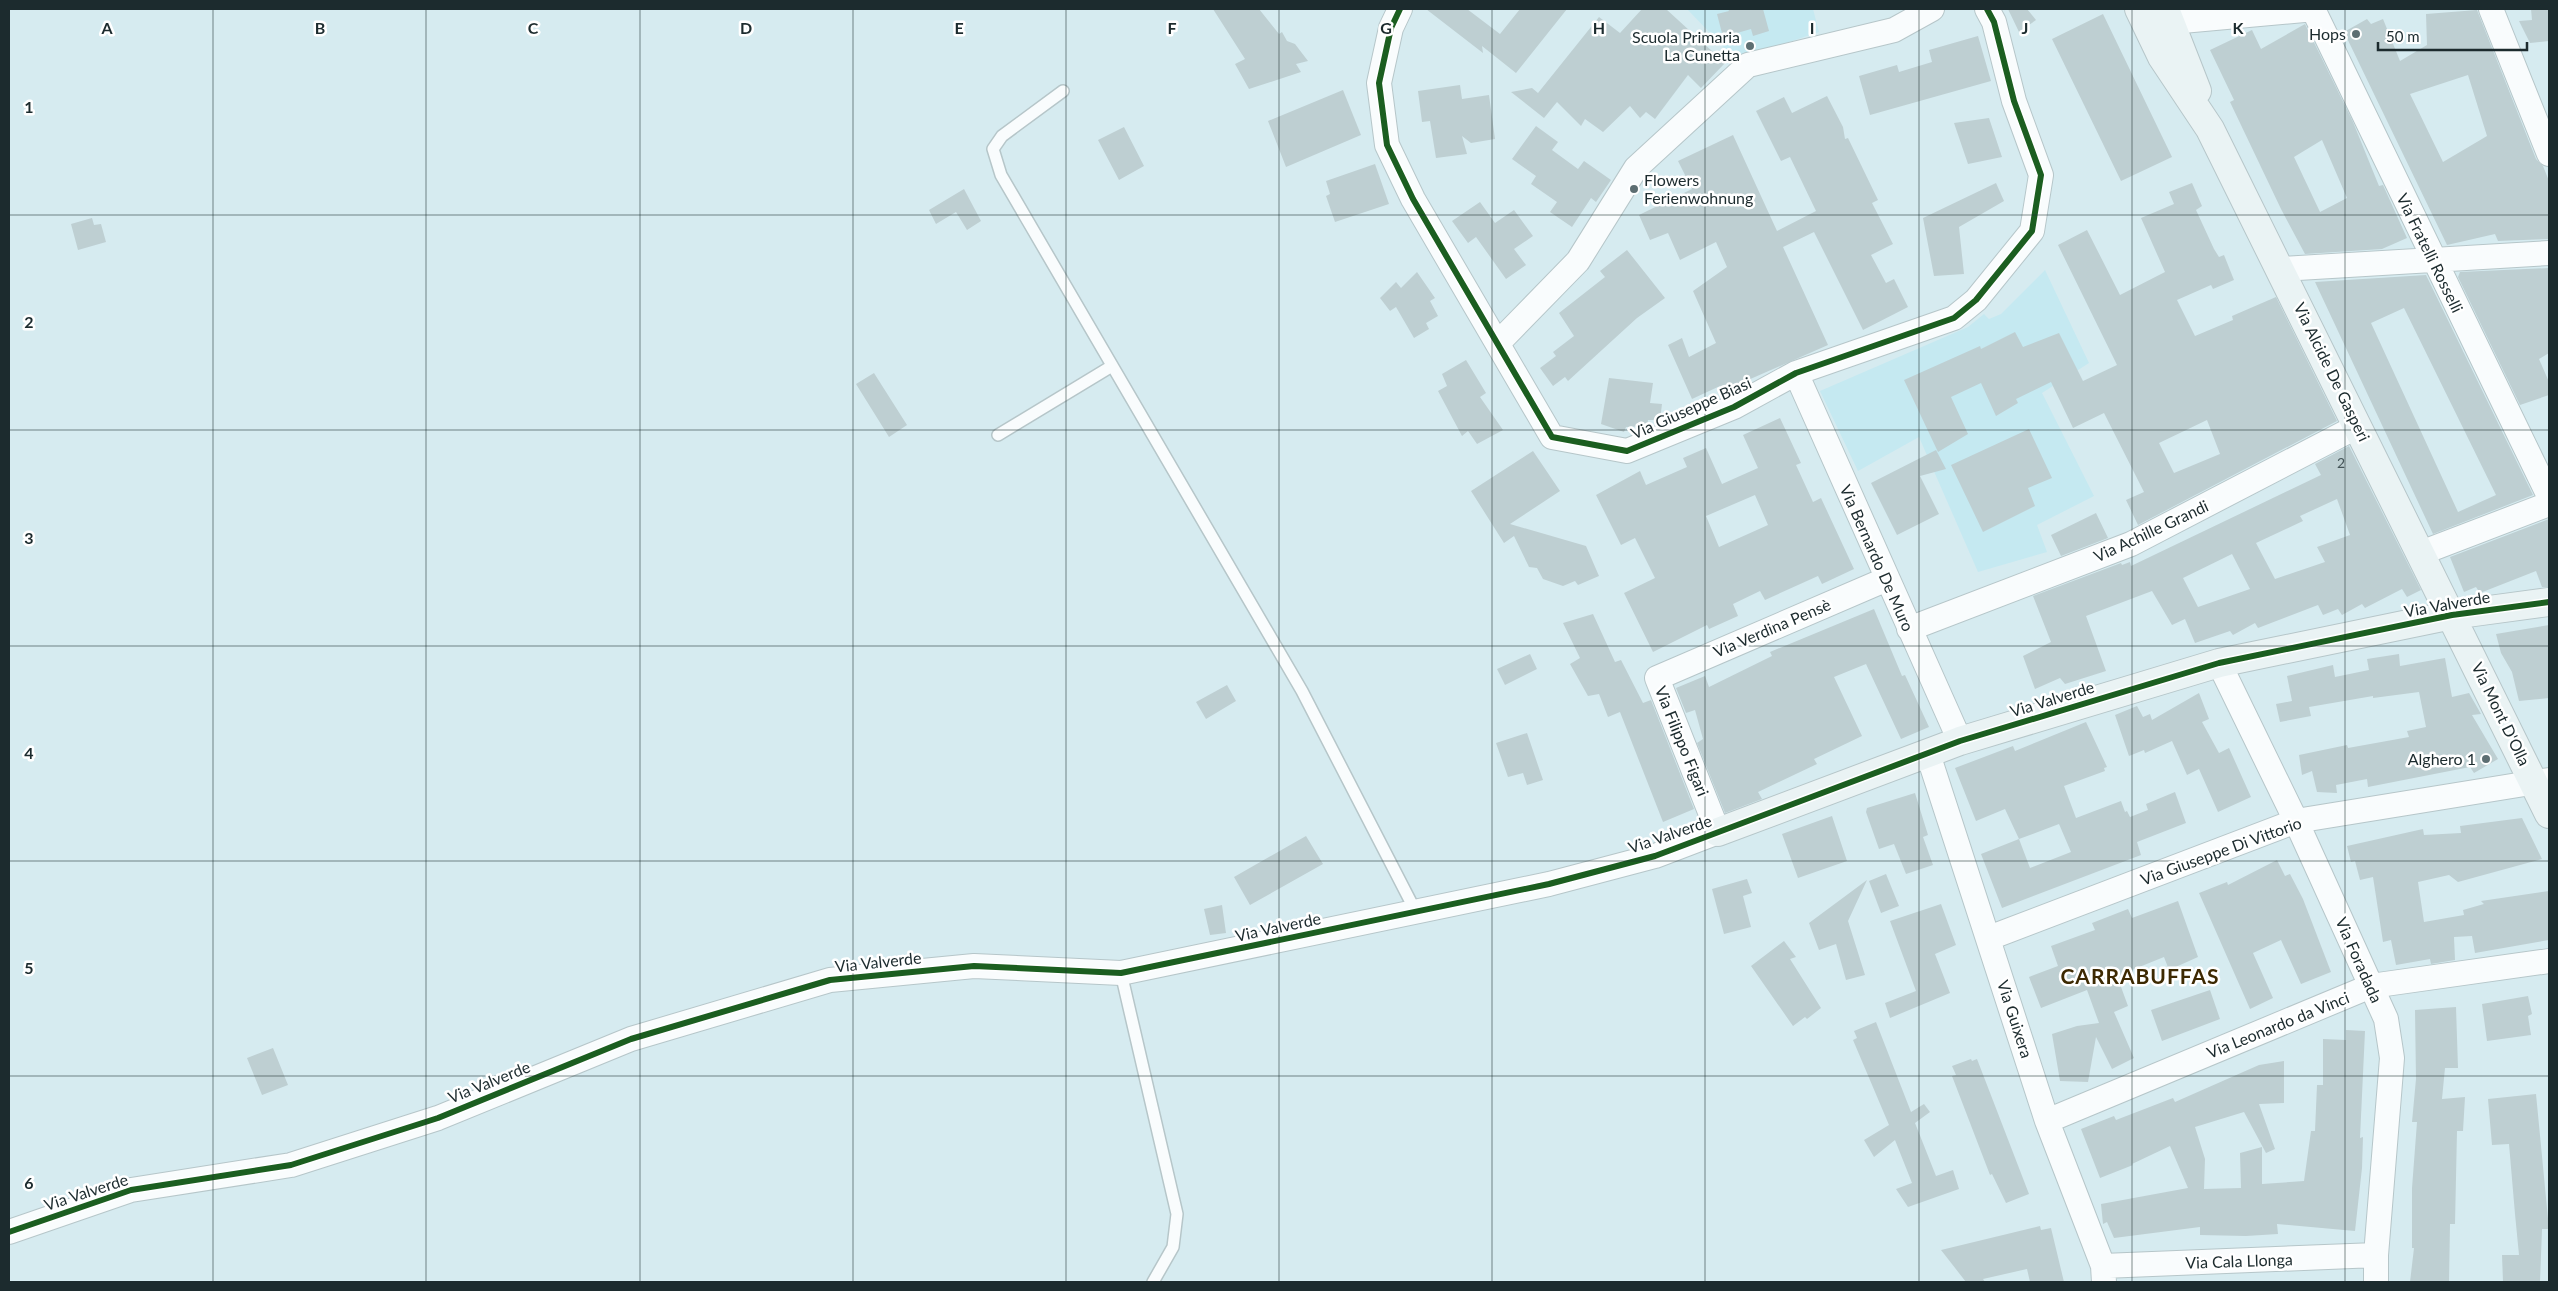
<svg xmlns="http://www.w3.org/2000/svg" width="2558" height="1291" font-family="Lato,sans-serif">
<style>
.built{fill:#c5e9f1}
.building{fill:#becfd2;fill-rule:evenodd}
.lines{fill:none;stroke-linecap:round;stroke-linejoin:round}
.lane-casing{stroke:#b6c6c9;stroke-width:14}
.street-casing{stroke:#b6c6c9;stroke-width:26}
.secondary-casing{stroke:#b6c6c9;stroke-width:30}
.lane{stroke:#f9fcfd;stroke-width:11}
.street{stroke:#f9fcfd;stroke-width:24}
.secondary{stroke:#eaf3f4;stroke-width:28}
.cycleway-casing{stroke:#fff;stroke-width:9}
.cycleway{stroke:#1b5e20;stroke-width:6}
.grid{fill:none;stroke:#1c2b2e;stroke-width:1;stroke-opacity:0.55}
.poi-dot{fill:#5d6e72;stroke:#fff;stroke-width:2}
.labels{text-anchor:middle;stroke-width:5;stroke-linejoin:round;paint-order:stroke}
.number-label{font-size:14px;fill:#445457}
.poi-label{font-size:16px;fill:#1c2b2e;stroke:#fff;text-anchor:end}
.street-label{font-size:16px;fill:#1c2b2e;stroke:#fff}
.district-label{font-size:21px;font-weight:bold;letter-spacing:1px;fill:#3d2902;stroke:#fff}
.grid-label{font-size:16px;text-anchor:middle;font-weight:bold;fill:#1c2b2e;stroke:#fff;stroke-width:5;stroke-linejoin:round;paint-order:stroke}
</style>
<rect width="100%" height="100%" fill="#d6ebf0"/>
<path class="built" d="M 1687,9 L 1813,9 L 1819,32 L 1736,60 Z
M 2045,270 L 2089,363 L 2042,393 L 2094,496 L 2037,525 L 2047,552 L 1978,572 L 1919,437 L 1858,471 L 1820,391 L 1968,327 L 1984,314 L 1989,319 L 2001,314 Z"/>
<path class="building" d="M 1213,9 L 1259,9 L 1279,34 L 1282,32 L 1287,41 L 1295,44 L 1308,61 L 1296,64 L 1301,72 L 1249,89 L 1235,64 L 1245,59 Z
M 1426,9 L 1467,9 L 1500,34 L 1520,9 L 1567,9 L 1516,73 L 1482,46 L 1483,53 Z
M 1642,9 L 1666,9 L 1725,63 L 1701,88 L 1688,75 L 1655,119 L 1646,112 L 1640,118 L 1630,106 L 1603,132 L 1585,119 L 1581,126 L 1557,102 L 1544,118 L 1511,92 L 1532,88 L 1538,93 L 1599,17 L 1620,33 Z
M 1728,9 L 1763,9 L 1769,31 L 1753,36 L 1751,29 L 1723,37 L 1717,14 L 1729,11 Z
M 2008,9 L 2027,9 L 2036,20 L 2019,32 Z
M 2531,9 L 2549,9 L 2549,41 L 2530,43 L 2519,21 L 2532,20 Z
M 2477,10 L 2536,159 L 2543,166 L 2549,181 L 2549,239 L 2498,241 L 2495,234 L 2447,245 L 2344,32 L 2367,19 L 2371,24 L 2383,19 L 2400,61 L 2427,45 L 2426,14 ZM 2468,75 L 2487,136 L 2443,162 L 2410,94 Z
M 2103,14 L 2172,157 L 2121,181 L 2052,39 Z
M 2305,24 L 2353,122 L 2379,186 L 2383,185 L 2407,238 L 2382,249 L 2305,254 L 2281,209 L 2230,102 L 2234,100 L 2210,50 L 2252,30 L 2261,49 ZM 2322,140 L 2347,198 L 2320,212 L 2294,157 Z
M 1978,36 L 1991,81 L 1870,115 L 1859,76 L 1897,65 L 1899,72 L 1932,62 L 1929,50 Z
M 1460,85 L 1462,99 L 1489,95 L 1495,139 L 1471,143 L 1462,136 L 1467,154 L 1436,158 L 1430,121 L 1422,122 L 1418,91 Z
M 1343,90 L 1361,135 L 1286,167 L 1268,121 Z
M 1827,96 L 1843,127 L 1845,139 L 1848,138 L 1878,200 L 1872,203 L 1893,244 L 1871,255 L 1886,283 L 1894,279 L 1908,307 L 1863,330 L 1814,232 L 1783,247 L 1828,345 L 1723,391 L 1720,386 L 1692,399 L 1668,345 L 1682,338 L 1689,357 L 1716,343 L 1693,291 L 1727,267 L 1716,242 L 1680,260 L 1668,233 L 1650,240 L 1639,215 L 1692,189 L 1678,161 L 1733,135 L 1777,231 L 1816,211 L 1790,157 L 1781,161 L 1756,111 L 1784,97 L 1792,113 Z
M 1989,118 L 2002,157 L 1968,164 L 1954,123 Z
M 1536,126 L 1558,142 L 1552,150 L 1578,169 L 1584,161 L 1611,180 L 1596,202 L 1591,198 L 1572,227 L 1550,212 L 1557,202 L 1531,184 L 1536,176 L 1512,159 Z
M 1124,127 L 1144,166 L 1119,180 L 1098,140 Z
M 1375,164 L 1389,204 L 1335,222 L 1326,196 L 1330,194 L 1326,181 Z
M 1996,183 L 2004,201 L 1959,227 L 1964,274 L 1934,276 L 1923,218 Z
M 2192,183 L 2202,206 L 2196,210 L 2214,249 L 2219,257 L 2224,255 L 2234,280 L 2213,289 L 2211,285 L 2177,300 L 2195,336 L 2233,320 L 2232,316 L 2276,297 L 2337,421 L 2138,525 L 2126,500 L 2144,492 L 2104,413 L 2073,428 L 2051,382 L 2016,399 L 2018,403 L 1996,416 L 1981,383 L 1951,397 L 1968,434 L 1938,452 L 1904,380 L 1980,346 L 1981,349 L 2015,332 L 2023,347 L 2059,333 L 2083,381 L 2117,365 L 2058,245 L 2087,230 L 2120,295 L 2165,272 L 2141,218 L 2174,204 L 2169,192 ZM 2207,420 L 2220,454 L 2174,473 L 2159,443 Z
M 964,189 L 981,221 L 967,230 L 956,212 L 936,224 L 929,210 Z
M 1480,202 L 1495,223 L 1514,210 L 1533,236 L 1514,249 L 1526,265 L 1506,279 L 1476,237 L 1468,243 L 1452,221 Z
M 92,218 L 94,225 L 101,224 L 106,242 L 78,250 L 71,224 Z
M 1627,250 L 1665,298 L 1637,318 L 1568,381 L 1565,377 L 1553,386 L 1540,368 L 1556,356 L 1553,352 L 1574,336 L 1559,313 L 1605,277 L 1600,271 Z
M 2549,268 L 2549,353 L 2539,359 L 2549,382 L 2549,395 L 2520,405 L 2458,277 L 2460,272 Z
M 1417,272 L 1435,298 L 1430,301 L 1438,316 L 1426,323 L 1429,329 L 1414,338 L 1396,307 L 1390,311 L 1380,298 L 1396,282 L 1401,288 Z
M 2426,275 L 2533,495 L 2433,534 L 2315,282 ZM 2404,308 L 2496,495 L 2458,512 L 2371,323 Z
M 1466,360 L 1486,393 L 1480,397 L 1503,430 L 1477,444 L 1468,431 L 1462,436 L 1438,391 L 1447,386 L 1442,374 Z
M 874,373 L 907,425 L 889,437 L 856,384 Z
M 1609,378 L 1653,383 L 1650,403 L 1662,404 L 1660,420 L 1648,420 L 1647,426 L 1626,427 L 1624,432 L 1601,424 Z
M 1780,418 L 1801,463 L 1796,465 L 1813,502 L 1821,498 L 1854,569 L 1822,584 L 1818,576 L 1765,600 L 1760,591 L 1733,604 L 1738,616 L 1709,629 L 1707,625 L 1653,652 L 1624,593 L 1655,578 L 1635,538 L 1621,545 L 1596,495 L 1640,471 L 1646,485 L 1687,467 L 1683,458 L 1706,448 L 1722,484 L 1758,468 L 1743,435 ZM 1755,495 L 1768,525 L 1719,547 L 1706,516 Z
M 2029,429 L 2052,478 L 2028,488 L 2035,506 L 1983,532 L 1951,465 Z
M 2349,446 L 2421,590 L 2407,597 L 2402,589 L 2365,608 L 2362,604 L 2342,615 L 2338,609 L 2323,615 L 2318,605 L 2258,628 L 2255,623 L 2233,635 L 2230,631 L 2195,643 L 2185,619 L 2172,625 L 2152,591 L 2086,616 L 2106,671 L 2065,684 L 2060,678 L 2035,689 L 2023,656 L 2051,642 L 2033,596 L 2121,563 L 2122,565 L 2130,562 L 2131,566 L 2321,475 L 2315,464 ZM 2337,499 L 2350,535 L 2317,547 L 2325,562 L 2275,579 L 2256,543 L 2303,521 L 2300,516 ZM 2232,554 L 2250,589 L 2198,607 L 2183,578 Z
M 1936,450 L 1946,469 L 1920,476 L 1939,514 L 1897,535 L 1871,483 Z
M 1533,451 L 1560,491 L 1510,524 L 1586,546 L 1599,576 L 1578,585 L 1575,581 L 1563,586 L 1543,579 L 1537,568 L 1529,567 L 1514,536 L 1504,543 L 1471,491 Z
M 2096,513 L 2108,538 L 2061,556 L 2051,535 Z
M 2549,519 L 2549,587 L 2542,587 L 2536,571 L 2480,593 L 2476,587 L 2464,592 L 2450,557 Z
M 1874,609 L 1902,676 L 1905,675 L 1929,727 L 1901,739 L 1866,664 L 1834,677 L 1862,736 L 1814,759 L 1817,764 L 1758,792 L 1762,799 L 1725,813 L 1697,743 L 1703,739 L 1695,710 L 1686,713 L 1676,688 L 1705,676 L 1709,687 L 1772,656 L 1770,652 Z
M 1593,614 L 1615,662 L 1621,660 L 1643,703 L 1651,700 L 1694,809 L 1663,822 L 1620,712 L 1608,717 L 1599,694 L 1588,696 L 1570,664 L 1580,658 L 1563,623 Z
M 2549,625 L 2549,698 L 2519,701 L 2512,672 L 2501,653 L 2496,634 Z
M 1530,654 L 1537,669 L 1505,685 L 1497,669 Z
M 2399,654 L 2400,666 L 2445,658 L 2452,697 L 2469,693 L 2481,714 L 2472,715 L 2498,759 L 2474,773 L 2470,767 L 2368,787 L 2367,779 L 2336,785 L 2337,793 L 2317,792 L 2312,771 L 2302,775 L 2299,755 L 2347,745 L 2348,748 L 2409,737 L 2407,731 L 2426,727 L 2419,692 L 2373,698 L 2373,696 L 2309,707 L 2311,716 L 2280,722 L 2276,704 L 2292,701 L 2287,676 L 2333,665 L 2335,677 L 2369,670 L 2367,659 Z
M 1227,685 L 1236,701 L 1206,719 L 1196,702 Z
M 2199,693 L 2209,719 L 2202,722 L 2219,753 L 2229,748 L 2251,797 L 2218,812 L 2199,769 L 2187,775 L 2172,741 L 2145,753 L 2144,750 L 2129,756 L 2115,715 L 2137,706 L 2143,717 L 2150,714 L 2152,720 Z
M 2086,722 L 2107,767 L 2104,768 L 2105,771 L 2064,786 L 2076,818 L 2121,801 L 2125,812 L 2127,811 L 2130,817 L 2148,810 L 2146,804 L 2175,792 L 2186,823 L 2137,842 L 2141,855 L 2002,908 L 1981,854 L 2019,839 L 2005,809 L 1976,821 L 1955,768 L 2013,746 L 2015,751 ZM 2059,824 L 2071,852 L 2030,868 L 2019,839 Z
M 1527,733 L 1543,780 L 1527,785 L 1523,773 L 1508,777 L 1496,743 Z
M 1915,793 L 1928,835 L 1923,837 L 1933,865 L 1906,874 L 1894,844 L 1879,849 L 1866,812 L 1867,808 Z
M 1832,816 L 1847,861 L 1798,878 L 1782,834 Z
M 2522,818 L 2542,859 L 2458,882 L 2449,875 L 2418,882 L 2424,922 L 2464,915 L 2463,910 L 2484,904 L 2481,901 L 2549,891 L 2549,940 L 2475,953 L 2472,936 L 2454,937 L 2455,960 L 2431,964 L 2430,959 L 2396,965 L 2391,940 L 2383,942 L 2373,877 L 2360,880 L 2355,861 L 2351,862 L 2347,846 L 2423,829 L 2424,835 L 2461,833 L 2460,826 Z
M 1306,836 L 1323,864 L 1250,905 L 1234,877 Z
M 2277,860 L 2285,876 L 2290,874 L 2303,899 L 2331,972 L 2301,984 L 2281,940 L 2253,953 L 2273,998 L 2250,1009 L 2199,893 L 2227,882 L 2228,885 Z
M 1886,874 L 1899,906 L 1881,913 L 1869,881 Z
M 1747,879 L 1752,893 L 1743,896 L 1751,927 L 1724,934 L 1712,889 Z
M 1867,880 L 1848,921 L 1865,975 L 1846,980 L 1836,944 L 1819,950 L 1809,923 Z
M 2178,901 L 2198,957 L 2169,970 L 2164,957 L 2117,976 L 2128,1006 L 2114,1012 L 2134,1058 L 2112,1069 L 2096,1037 L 2088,1082 L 2060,1081 L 2052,1034 L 2077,1026 L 2099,1023 L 2087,990 L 2041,1008 L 2029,977 L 2058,966 L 2051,946 L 2095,930 L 2092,923 L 2128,909 L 2132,918 Z
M 1941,904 L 1956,945 L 1935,954 L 1950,993 L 1890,1018 L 1885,1003 L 1916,991 L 1890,921 Z
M 1222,905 L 1226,933 L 1210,935 L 1204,909 Z
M 1784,941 L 1796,957 L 1790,959 L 1821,1008 L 1807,1019 L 1805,1017 L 1793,1026 L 1751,966 Z
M 2210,990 L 2220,1019 L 2162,1041 L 2151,1010 Z
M 2528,996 L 2532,1014 L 2528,1016 L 2531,1035 L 2487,1041 L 2482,1004 Z
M 2456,1007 L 2458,1068 L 2445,1068 L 2442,1099 L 2465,1097 L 2463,1131 L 2457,1131 L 2455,1224 L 2450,1224 L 2449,1282 L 2410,1282 L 2414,1248 L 2412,1248 L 2412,1188 L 2417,1122 L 2412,1122 L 2416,1079 L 2415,1010 Z
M 1876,1022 L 1911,1112 L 1924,1104 L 1930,1112 L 1915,1123 L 1936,1176 L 1953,1170 L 1959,1189 L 1908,1207 L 1896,1189 L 1912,1183 L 1895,1140 L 1874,1157 L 1864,1140 L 1889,1125 L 1853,1040 L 1857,1038 L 1854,1031 Z
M 2346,1030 L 2365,1031 L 2360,1138 L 2363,1137 L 2362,1168 L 2355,1231 L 2277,1224 L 2278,1234 L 2246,1236 L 2200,1235 L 2200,1227 L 2114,1238 L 2107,1222 L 2103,1224 L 2101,1204 L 2188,1188 L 2170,1146 L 2132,1164 L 2133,1165 L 2100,1178 L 2081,1129 L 2114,1116 L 2116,1120 L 2173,1098 L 2175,1102 L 2259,1065 L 2284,1061 L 2284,1103 L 2259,1104 L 2275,1149 L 2266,1153 L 2244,1112 L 2195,1127 L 2205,1159 L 2204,1189 L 2241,1188 L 2240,1153 L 2262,1147 L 2262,1184 L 2304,1181 L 2311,1131 L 2315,1131 L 2317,1085 L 2323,1085 L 2323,1039 L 2346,1040 Z
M 273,1048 L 288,1085 L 262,1095 L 247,1058 Z
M 1971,1059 L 1972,1061 L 1977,1059 L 2029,1194 L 2006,1203 L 1992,1174 L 1990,1175 L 1952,1076 L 1956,1075 L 1952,1066 Z
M 2536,1094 L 2549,1229 L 2542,1229 L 2540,1282 L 2503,1282 L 2502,1255 L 2519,1255 L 2515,1214 L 2509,1144 L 2492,1145 L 2488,1099 Z
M 2040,1226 L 2041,1230 L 2051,1228 L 2064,1282 L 2030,1282 L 2027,1269 L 1983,1279 L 1985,1282 L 1966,1282 L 1941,1250 Z"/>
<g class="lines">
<g class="lane-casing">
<path id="lane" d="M 1063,91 L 1002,136 L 993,149 L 1001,175 L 1302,691 L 1416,912
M 998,435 L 1112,366
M 1121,973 L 1177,1214 L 1173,1247 L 1153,1282"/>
</g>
<g class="street-casing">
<path id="street" d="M 1400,9 L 1391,28 L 1379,83 L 1387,145 L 1413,199 L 1552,437 L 1627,451 L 1734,407 L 1796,373 L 1954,318 L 1976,300 L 2032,231 L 2041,175 L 2014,101 L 1994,22 L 1987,9
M 2313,9 L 2549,496
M 2491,9 L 2549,154
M 2154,29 L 2171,22 L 2315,9
M 2281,269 L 2549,253
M 1499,342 L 1578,261 L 1636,168 L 1748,65 L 1894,30 L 1932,9
M 1796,373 L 1960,741
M 2421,553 L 2549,504
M 1909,629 L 2131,544 L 2358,426
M 2219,663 L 2296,821 L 2386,1019 L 2392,1058 L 2376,1255 L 2376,1282
M 1928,754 L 2047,1121 L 2103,1266 L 2104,1282
M 1989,938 L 2296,821 L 2549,780
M 2047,1121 L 2371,986 L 2549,961
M 9,1232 L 131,1190 L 291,1165 L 438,1118 L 631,1039 L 830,980 L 974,966 L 1121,973 L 1549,884 L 1655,856 L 1718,832 L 1657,678 L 1887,579
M 2103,1266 L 2376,1255"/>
</g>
<g class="secondary-casing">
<path id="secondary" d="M 2139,9 L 2162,57 L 2210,129 L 2549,814
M 2165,9 L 2197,91
M 1718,832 L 1960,741 L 2219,663 L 2452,615 L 2549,602"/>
</g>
<use href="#lane" class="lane"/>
<use href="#street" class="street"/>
<use href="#secondary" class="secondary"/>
<g class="cycleway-casing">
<path id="cycleway" d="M 1400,9 L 1391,28 L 1379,83 L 1387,145 L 1413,199 L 1552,437 L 1627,451 L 1734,407 L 1796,373 L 1954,318 L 1976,300 L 2032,231 L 2041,175 L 2014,101 L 1994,22 L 1987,9
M 9,1232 L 131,1190 L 291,1165 L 438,1118 L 631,1039 L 830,980 L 974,966 L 1121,973 L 1549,884 L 1655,856 L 1960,741 L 2219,663 L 2452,615 L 2549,602"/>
</g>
<use href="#cycleway" class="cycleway"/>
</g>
<path class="grid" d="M 213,9 L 213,1282M 426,9 L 426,1282M 640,9 L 640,1282M 853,9 L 853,1282M 1066,9 L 1066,1282M 1279,9 L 1279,1282M 1492,9 L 1492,1282M 1705,9 L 1705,1282M 1919,9 L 1919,1282M 2132,9 L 2132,1282M 2345,9 L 2345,1282M 9,215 L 2549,215M 9,430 L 2549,430M 9,646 L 2549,646M 9,861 L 2549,861M 9,1076 L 2549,1076"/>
<g class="poi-dot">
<circle cx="2356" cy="34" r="5"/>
<circle cx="1750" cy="46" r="5"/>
<circle cx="1634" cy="189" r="5"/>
<circle cx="2486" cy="759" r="5"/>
</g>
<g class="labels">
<g class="number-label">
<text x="2341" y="468">2</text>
</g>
<g class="poi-label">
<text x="2346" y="40">Hops</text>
<text x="1740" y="43">Scuola Primaria<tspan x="1740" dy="18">La Cunetta</tspan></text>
<text x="1644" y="186" text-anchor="start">Flowers<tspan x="1644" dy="18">Ferienwohnung</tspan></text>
<text x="2476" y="765">Alghero 1</text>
</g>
<g class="street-label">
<text transform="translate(2430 253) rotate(64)" y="6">Via Fratelli Rosselli</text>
<text transform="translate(2332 372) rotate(64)" y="6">Via Alcide De Gasperi</text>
<text transform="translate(1691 408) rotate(-24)" y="6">Via Giuseppe Biasi</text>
<text transform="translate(2151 531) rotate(-25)" y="6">Via Achille Grandi</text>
<text transform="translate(1877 558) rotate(66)" y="6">Via Bernardo De Muro</text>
<text transform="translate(2447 604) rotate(-10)" y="6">Via Valverde</text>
<text transform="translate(1772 628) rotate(-23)" y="6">Via Verdina Pensè</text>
<text transform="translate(2052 699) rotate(-17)" y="6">Via Valverde</text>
<text transform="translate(2501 714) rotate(64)" y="6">Via Mont D'Olla</text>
<text transform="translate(1682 741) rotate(68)" y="6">Via Filippo Figari</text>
<text transform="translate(1670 834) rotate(-19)" y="6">Via Valverde</text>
<text transform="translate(2221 851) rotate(-20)" y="6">Via Giuseppe Di Vittorio</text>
<text transform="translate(1278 927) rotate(-12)" y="6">Via Valverde</text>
<text transform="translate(2359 960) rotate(66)" y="6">Via Foradada</text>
<text transform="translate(878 962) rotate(-6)" y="6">Via Valverde</text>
<text transform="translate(2015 1019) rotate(72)" y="6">Via Guixera</text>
<text transform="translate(2278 1025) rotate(-22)" y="6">Via Leonardo da Vinci</text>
<text transform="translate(489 1082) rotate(-22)" y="6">Via Valverde</text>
<text transform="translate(86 1192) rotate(-18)" y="6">Via Valverde</text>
<text transform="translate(2239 1261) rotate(-2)" y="6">Via Cala Llonga</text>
</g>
<g class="district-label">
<text x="2140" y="984">CARRABUFFAS</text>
</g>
</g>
<g class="grid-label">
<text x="107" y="34">A</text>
<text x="320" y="34">B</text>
<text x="533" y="34">C</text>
<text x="746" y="34">D</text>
<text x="959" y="34">E</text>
<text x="1172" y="34">F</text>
<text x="1386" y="34">G</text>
<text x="1599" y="34">H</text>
<text x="1812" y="34">I</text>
<text x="2025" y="34">J</text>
<text x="2238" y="34">K</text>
<text x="29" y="113">1</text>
<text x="29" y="328">2</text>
<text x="29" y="544">3</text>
<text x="29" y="759">4</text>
<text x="29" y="974">5</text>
<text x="29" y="1189">6</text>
</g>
<rect width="2558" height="1291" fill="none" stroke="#1c2b2e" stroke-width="20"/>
<path d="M2378 42v8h149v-8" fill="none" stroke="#1c2b2e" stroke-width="2.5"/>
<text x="2386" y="42" font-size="15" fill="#1c2b2e" stroke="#ffffff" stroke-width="4" paint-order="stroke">50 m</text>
</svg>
